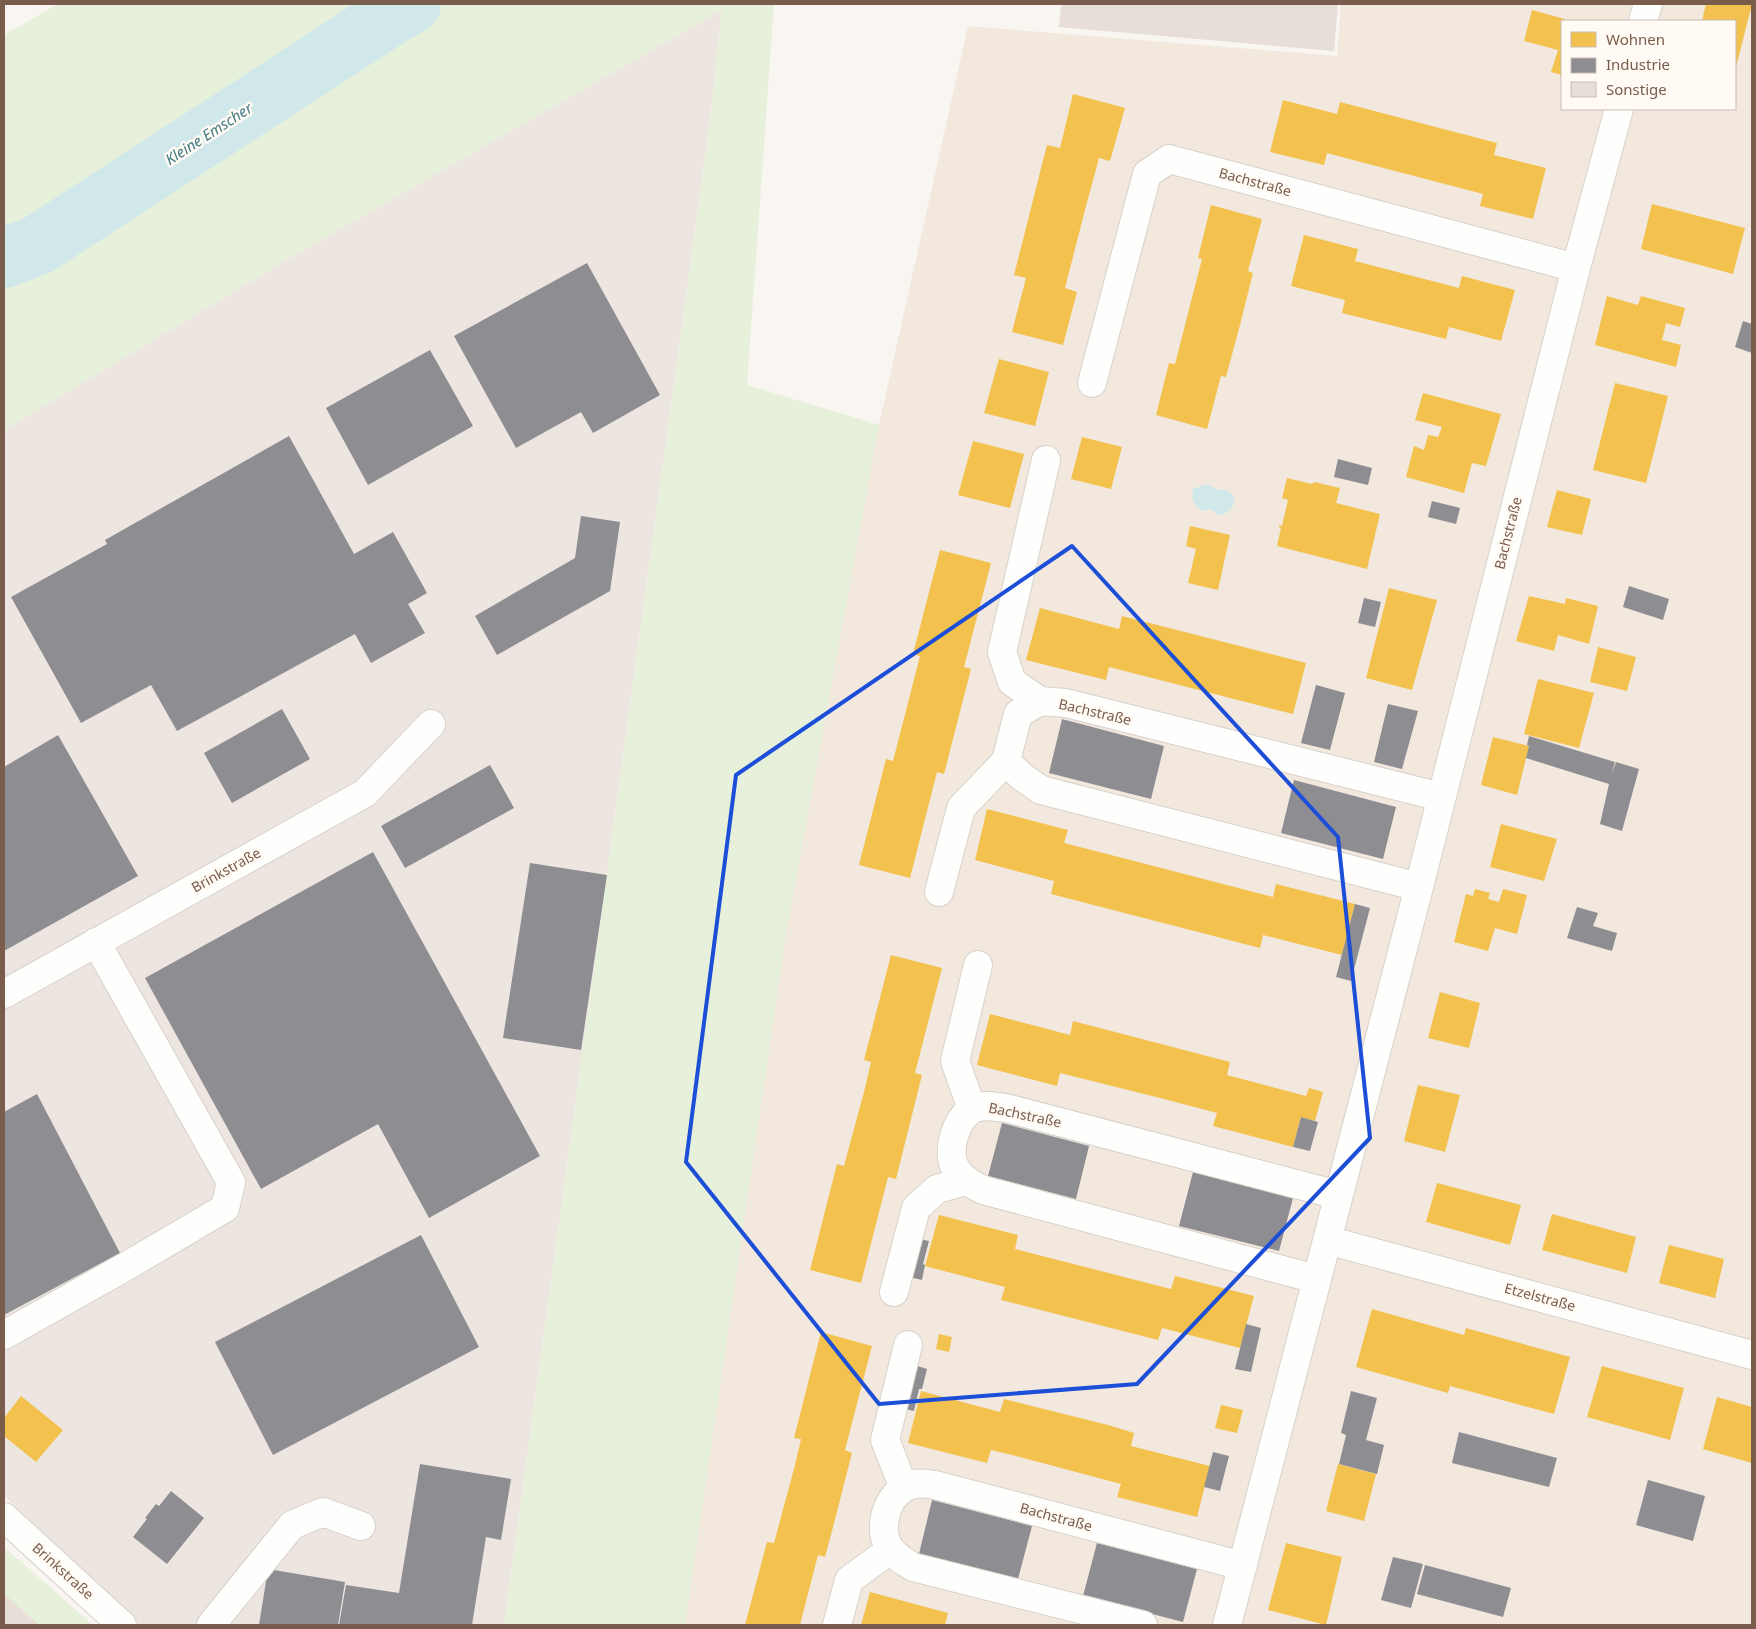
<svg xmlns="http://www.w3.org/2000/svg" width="1756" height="1629" font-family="'Noto Sans',sans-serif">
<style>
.residential{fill:#f2e8de;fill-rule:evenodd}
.industrial{fill:#ede5e0}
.green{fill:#e7f0db}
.water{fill:#d0e8ea}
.homes{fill:#f2c14e}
.industry{fill:#8d8d92}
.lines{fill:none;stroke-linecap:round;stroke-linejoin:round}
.river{stroke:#d0e8ea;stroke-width:60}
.building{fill:#e6ded7}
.minor-casing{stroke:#d7d1cb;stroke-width:30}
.minor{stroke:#fefefd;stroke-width:28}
.marked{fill:none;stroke:#1d4ed8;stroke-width:4;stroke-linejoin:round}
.labels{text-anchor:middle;stroke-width:5;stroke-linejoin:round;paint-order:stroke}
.street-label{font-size:14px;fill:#7a5c4d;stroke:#fffaf3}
.water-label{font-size:15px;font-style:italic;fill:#437c86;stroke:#fffaf3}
</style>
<rect width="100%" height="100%" fill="#f9f5f0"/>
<path class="residential" d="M 1341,4 L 1752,4 L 1752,1625 L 685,1625 L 786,934 L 879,425 L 968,26 L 1337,56 ZM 1562,21 L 1735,21 L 1735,109 L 1562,109 Z"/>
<path class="industrial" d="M 722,10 L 710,121 L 504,1625 L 140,1625 L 4,1496 L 4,430 L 295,255 Z"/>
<path class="green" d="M 58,4 L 774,4 L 747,385 L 879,425 L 786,934 L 685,1625 L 504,1625 L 710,121 L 722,10 L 295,255 L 4,430 L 4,35 Z
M 4,1547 L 93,1625 L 4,1625 Z"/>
<path class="water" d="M 1206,484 C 1210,485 1214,489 1217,489 C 1221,491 1224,489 1228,491 C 1242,500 1230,515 1218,515 L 1211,509 L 1203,511 C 1194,506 1191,500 1193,489 Z"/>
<path class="homes" d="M 1706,4 L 1752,4 L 1735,71 L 1735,21 L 1702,21 Z
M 1532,10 L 1565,19 L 1565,21 L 1562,21 L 1562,75 L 1551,72 L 1558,50 L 1524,41 Z
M 1073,94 L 1125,108 L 1110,161 L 1099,158 L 1085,210 L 1065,288 L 1077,292 L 1063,345 L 1012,332 L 1026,278 L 1014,275 L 1047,145 L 1060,148 Z
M 1283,100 L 1337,114 L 1340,102 L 1497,143 L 1494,155 L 1546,168 L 1533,219 L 1480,206 L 1483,194 L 1353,160 L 1327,153 L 1324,165 L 1270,152 Z
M 1652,204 L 1745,228 L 1733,274 L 1641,249 Z
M 1211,205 L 1262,219 L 1248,271 L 1253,273 L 1240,325 L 1226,377 L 1221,376 L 1207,429 L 1156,415 L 1169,363 L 1175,364 L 1202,259 L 1198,258 Z
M 1304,235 L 1358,249 L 1355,261 L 1459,288 L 1462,276 L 1515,290 L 1501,341 L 1449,327 L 1446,339 L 1342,313 L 1345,300 L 1291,286 Z
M 1607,296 L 1638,305 L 1641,296 L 1685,308 L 1680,327 L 1666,323 L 1662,340 L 1681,345 L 1676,367 L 1595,345 Z
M 999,359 L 1049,372 L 1035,426 L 984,413 Z
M 1615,383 L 1668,396 L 1646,483 L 1593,470 Z
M 1423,393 L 1501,414 L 1486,466 L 1472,463 L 1464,493 L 1406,477 L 1414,446 L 1424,450 L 1428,435 L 1438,437 L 1442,427 L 1415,420 Z
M 1082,437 L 1122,447 L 1111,489 L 1071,479 Z
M 973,441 L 1024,454 L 1010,508 L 958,495 Z
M 1287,478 L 1312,484 L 1314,482 L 1340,488 L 1336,503 L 1380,514 L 1367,569 L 1277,546 L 1281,528 L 1279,527 L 1279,525 L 1282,526 L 1288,500 L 1282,498 Z
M 1557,490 L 1591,499 L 1582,535 L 1547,527 Z
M 1190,526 L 1230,535 L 1218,590 L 1188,583 L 1196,549 L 1186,546 Z
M 940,550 L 991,563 L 964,667 L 971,669 L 944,774 L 937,772 L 910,878 L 859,865 L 886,759 L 893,761 L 920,656 L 913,654 Z
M 1389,588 L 1437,600 L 1412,690 L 1366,678 Z
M 1529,596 L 1565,604 L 1566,598 L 1598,606 L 1589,644 L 1558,635 L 1554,651 L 1516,641 Z
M 1040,608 L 1119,629 L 1122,616 L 1306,663 L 1293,714 L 1109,667 L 1106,680 L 1026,660 Z
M 1598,647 L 1636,657 L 1627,691 L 1590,682 Z
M 1538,679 L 1594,693 L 1579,748 L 1524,734 Z
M 1493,737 L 1529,746 L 1517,795 L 1481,785 Z
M 987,809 L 1068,830 L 1064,843 L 1142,863 L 1273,897 L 1276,884 L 1355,904 L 1342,955 L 1263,935 L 1260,948 L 1051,894 L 1054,881 L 975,860 Z
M 1501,824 L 1557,839 L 1544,881 L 1490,867 Z
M 1475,889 L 1490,893 L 1488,899 L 1499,902 L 1503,889 L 1527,895 L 1517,934 L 1495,928 L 1488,951 L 1454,942 L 1466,894 L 1473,896 Z
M 891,955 L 942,968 L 915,1073 L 922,1075 L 896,1179 L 888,1177 L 861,1283 L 810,1270 L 837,1164 L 844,1166 L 865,1088 L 871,1062 L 864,1060 Z
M 1440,992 L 1480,1003 L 1469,1048 L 1428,1038 Z
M 990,1014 L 1070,1035 L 1073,1021 L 1230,1062 L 1227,1075 L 1306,1096 L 1309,1088 L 1323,1092 L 1315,1121 L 1301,1117 L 1293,1147 L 1213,1126 L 1217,1113 L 1164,1099 L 1060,1073 L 1057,1086 L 977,1065 Z
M 1418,1085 L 1460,1095 L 1445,1152 L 1404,1141 Z
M 1437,1183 L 1521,1205 L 1510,1245 L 1426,1222 Z
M 1552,1214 L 1636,1237 L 1627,1273 L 1542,1250 Z
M 939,1215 L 1018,1235 L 1015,1249 L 1171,1289 L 1175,1276 L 1254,1296 L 1240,1348 L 1162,1328 L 1158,1340 L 1001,1300 L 1005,1287 L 925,1266 Z
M 1669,1245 L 1724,1259 L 1715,1298 L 1659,1283 Z
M 1372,1309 L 1464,1335 L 1466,1328 L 1570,1357 L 1554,1414 L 1450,1386 L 1448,1393 L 1356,1367 Z
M 821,1332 L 872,1346 L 845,1450 L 852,1453 L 832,1531 L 825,1557 L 818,1555 L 800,1625 L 745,1625 L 767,1542 L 774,1543 L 795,1465 L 801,1439 L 794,1438 Z
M 939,1334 L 952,1337 L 949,1352 L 936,1349 Z
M 1602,1366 L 1684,1388 L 1670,1440 L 1587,1417 Z
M 921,1391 L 1000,1412 L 1004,1399 L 1108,1425 L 1134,1433 L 1131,1446 L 1210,1466 L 1197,1517 L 1117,1497 L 1121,1484 L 1016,1456 L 991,1450 L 987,1463 L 908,1443 Z
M 21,1396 L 63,1430 L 36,1462 L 4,1436 L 4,1418 Z
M 1717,1397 L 1752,1407 L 1752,1463 L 1703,1449 Z
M 1221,1405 L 1243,1410 L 1237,1433 L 1215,1428 Z
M 1338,1464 L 1376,1474 L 1364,1521 L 1326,1511 Z
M 1286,1543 L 1342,1557 L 1326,1625 L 1268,1610 Z
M 870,1592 L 948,1613 L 945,1625 L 861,1625 Z"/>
<path class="industry" d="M 587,263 L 660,395 L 593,433 L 581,412 L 516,448 L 454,336 Z
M 1743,321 L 1752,324 L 1752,353 L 1735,347 Z
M 430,350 L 473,426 L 368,485 L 326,408 Z
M 289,436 L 354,554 L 393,532 L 427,593 L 408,604 L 425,633 L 371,663 L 355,634 L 177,731 L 151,685 L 81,723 L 11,597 L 107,544 L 105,540 Z
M 1338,459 L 1372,468 L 1368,485 L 1334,477 Z
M 1432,501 L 1460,508 L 1456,524 L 1428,517 Z
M 581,516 L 620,522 L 610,591 L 497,655 L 475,616 L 575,558 Z
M 1629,586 L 1669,599 L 1663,620 L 1623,607 Z
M 1364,598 L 1381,602 L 1375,627 L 1358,623 Z
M 1316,685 L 1345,693 L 1330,750 L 1301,743 Z
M 1388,704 L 1418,711 L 1402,769 L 1374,762 Z
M 282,709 L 310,759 L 232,803 L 204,753 Z
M 1062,719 L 1164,746 L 1151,799 L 1049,773 Z
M 58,735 L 138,876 L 4,951 L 4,767 Z
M 1529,736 L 1615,762 L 1611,776 L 1616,762 L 1639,769 L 1622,831 L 1600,824 L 1609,784 L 1526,758 L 1529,746 L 1527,745 Z
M 490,765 L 514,808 L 405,868 L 381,826 Z
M 1294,780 L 1396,807 L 1383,859 L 1281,833 Z
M 373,852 L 540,1156 L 429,1218 L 378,1124 L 261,1189 L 145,978 Z
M 530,863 L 607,875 L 581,1050 L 503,1038 Z
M 1355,904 L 1370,908 L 1351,981 L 1336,977 Z
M 1577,907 L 1598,913 L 1593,926 L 1617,933 L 1612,951 L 1567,938 Z
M 37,1094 L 120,1253 L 4,1315 L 4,1112 Z
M 1301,1117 L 1318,1122 L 1310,1151 L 1293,1147 Z
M 1002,1123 L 1089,1146 L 1076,1199 L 988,1176 Z
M 1193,1172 L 1293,1198 L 1279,1251 L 1179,1226 Z
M 421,1235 L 479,1347 L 273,1455 L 215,1342 Z
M 914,1238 L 929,1241 L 923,1264 L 925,1265 L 922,1280 L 905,1276 Z
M 1246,1324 L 1261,1328 L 1251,1372 L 1235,1369 Z
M 911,1364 L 927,1369 L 922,1389 L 919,1389 L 914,1411 L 900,1408 Z
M 1351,1391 L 1377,1398 L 1366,1440 L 1384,1445 L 1377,1474 L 1339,1464 L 1346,1435 L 1341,1433 Z
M 1459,1432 L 1557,1458 L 1549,1487 L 1452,1463 Z
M 1213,1452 L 1229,1456 L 1220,1491 L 1204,1487 Z
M 420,1464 L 511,1479 L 501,1540 L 486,1537 L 472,1625 L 339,1625 L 346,1585 L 399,1593 Z
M 1648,1480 L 1705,1496 L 1693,1541 L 1636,1525 Z
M 171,1491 L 204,1518 L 167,1564 L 133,1537 L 147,1519 L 145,1518 L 156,1504 L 159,1506 Z
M 932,1500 L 1032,1526 L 1018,1579 L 919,1554 Z
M 1097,1543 L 1197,1569 L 1183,1622 L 1083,1596 Z
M 1393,1557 L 1423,1564 L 1411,1608 L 1381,1600 Z
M 1425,1565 L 1511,1588 L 1503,1617 L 1417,1594 Z
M 268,1569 L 345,1582 L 338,1625 L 259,1625 Z"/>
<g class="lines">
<path class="river" d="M 4,258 L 38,245 L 390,16 L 411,4"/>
</g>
<path class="building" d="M 1061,4 L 1338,4 L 1334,51 L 1059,27 Z
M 4,1594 L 39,1625 L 4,1625 Z"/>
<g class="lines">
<g class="minor-casing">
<path id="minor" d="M 1643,21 L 1648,4
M 1092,383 L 1147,174 L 1169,159 L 1576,268
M 1040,701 L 1012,682 L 1002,652 L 1046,460
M 1419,887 L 1041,790 L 1021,776 L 1006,761 L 1018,714 L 1040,701 L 1066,703 L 1441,797
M 939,892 L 961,808 L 1006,761
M 4,994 L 365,793 L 431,724
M 972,1109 L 955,1061 L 978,965
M 1327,1240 L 1752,1355
M 1316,1279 L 983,1190 C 972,1184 963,1180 956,1169 C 945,1153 956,1115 975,1108 C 985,1104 995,1107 1006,1108 L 1338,1195
M 894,1292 L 916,1208 L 937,1189 L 965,1181
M 4,1335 L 125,1267 L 225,1208 L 231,1182 L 96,942
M 904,1488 L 885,1440 L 908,1345
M 4,1517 L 122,1625
M 211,1625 L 292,1525 L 323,1512 L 361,1526
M 837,1625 L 849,1580 L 890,1550
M 1143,1625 L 913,1567 C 905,1562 897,1558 891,1550 C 877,1533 885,1499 904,1488 C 914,1482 924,1483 935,1485 L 1243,1566
M 1227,1625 L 1419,887 L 1576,268 L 1619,109"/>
</g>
<use href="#minor" class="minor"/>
</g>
<path class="marked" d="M 1072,546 L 1338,837 L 1370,1138 L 1137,1384 L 879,1404 L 686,1162 L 736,775 Z"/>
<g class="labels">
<g class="street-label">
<text transform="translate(1255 182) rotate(15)" y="5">Bachstraße</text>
<text transform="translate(1508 533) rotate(-76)" y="5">Bachstraße</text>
<text transform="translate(1095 712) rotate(13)" y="5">Bachstraße</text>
<text transform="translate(226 870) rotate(-29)" y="5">Brinkstraße</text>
<text transform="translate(1025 1115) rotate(12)" y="5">Bachstraße</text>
<text transform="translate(1540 1297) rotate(15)" y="5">Etzelstraße</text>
<text transform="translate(1056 1517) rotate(15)" y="5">Bachstraße</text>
<text transform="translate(63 1571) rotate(42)" y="5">Brinkstraße</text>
</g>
<g class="water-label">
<text transform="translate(209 134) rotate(-33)" y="5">Kleine Emscher</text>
</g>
</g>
<rect width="1756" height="1629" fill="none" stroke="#7a5c4d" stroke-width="10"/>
<rect x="1561" y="20" width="175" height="90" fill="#fffaf3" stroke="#cabbb1"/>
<rect x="1571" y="32" width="25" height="15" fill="#f2c14e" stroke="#cabbb1"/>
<text x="1606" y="45" font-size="15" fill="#7a5c4d">Wohnen</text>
<rect x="1571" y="58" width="25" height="15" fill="#8d8d92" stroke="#cabbb1"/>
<text x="1606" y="70" font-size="15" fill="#7a5c4d">Industrie</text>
<rect x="1571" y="82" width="25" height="15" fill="#e6ded7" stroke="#cabbb1"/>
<text x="1606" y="95" font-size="15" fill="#7a5c4d">Sonstige</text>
</svg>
